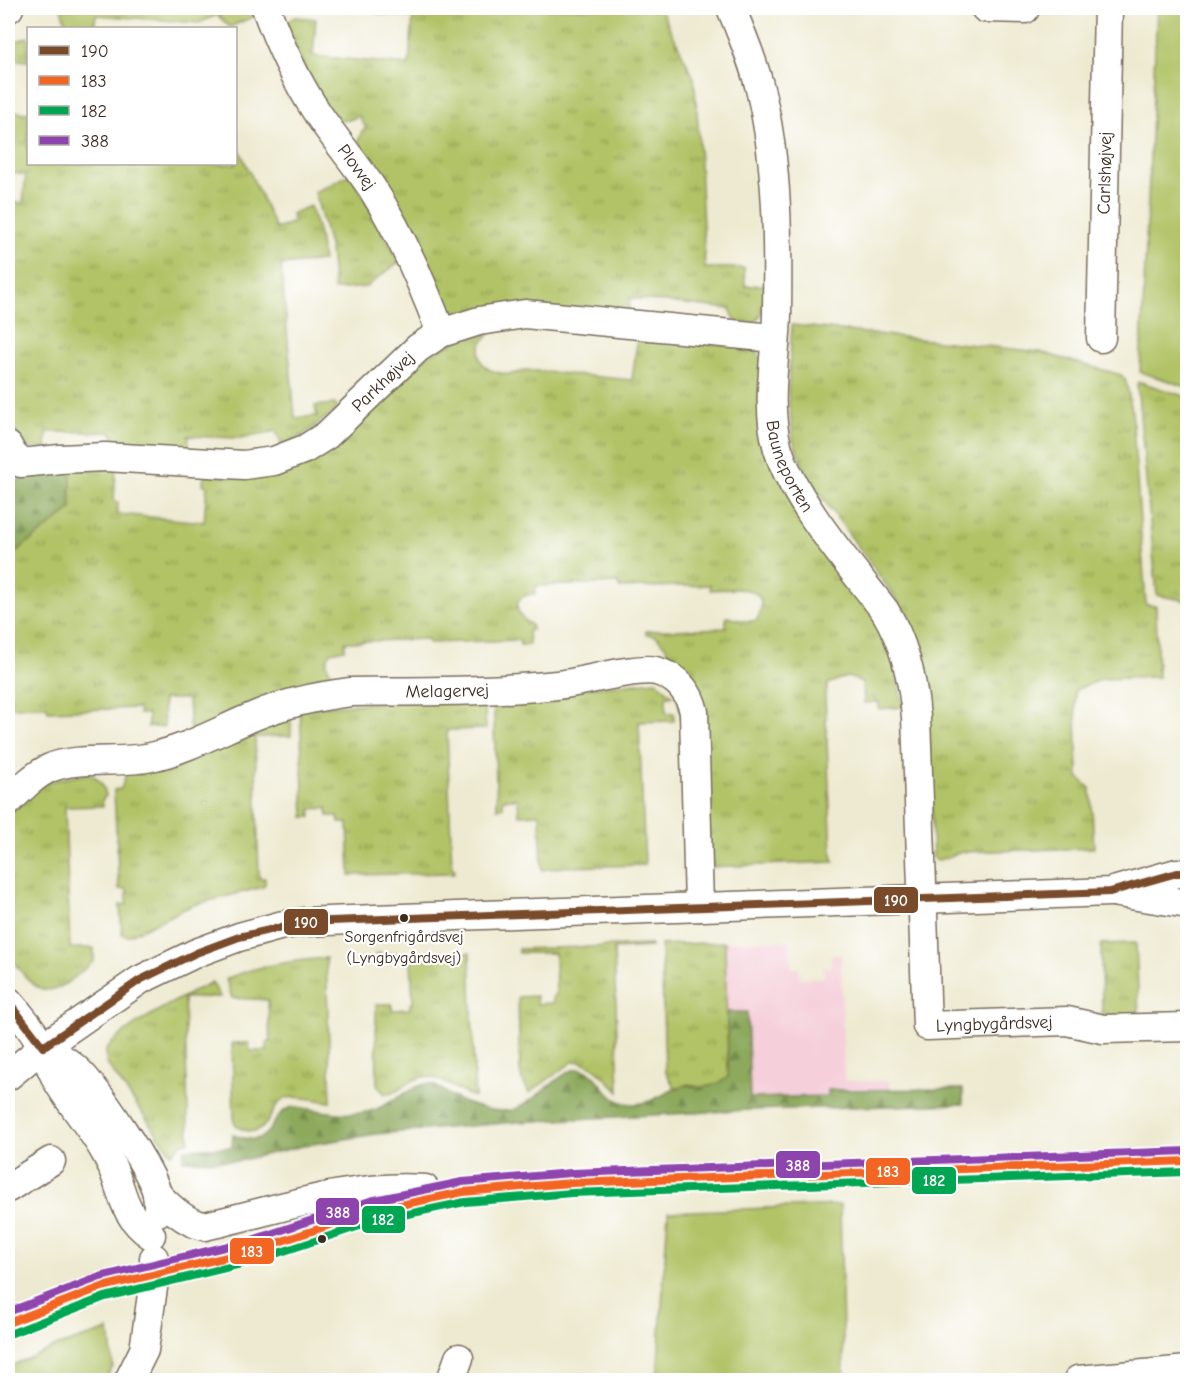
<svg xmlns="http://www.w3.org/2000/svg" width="1195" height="1388" font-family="'Comic Neue',sans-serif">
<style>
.built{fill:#f5cfda}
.grass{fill:#b1c366;stroke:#767642;stroke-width:1.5}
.forest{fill:url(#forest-firs);stroke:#646a3c;stroke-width:1.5}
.park{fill:url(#park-tufts);stroke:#767642;stroke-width:1.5}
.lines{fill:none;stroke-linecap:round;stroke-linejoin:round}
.minor-casing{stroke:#7a6d5d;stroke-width:31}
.minor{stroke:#fff;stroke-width:28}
.bus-1-casing{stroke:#fff;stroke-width:12}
.bus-2-casing{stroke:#fff;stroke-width:12}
.bus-3-casing{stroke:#fff;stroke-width:12}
.bus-4-casing{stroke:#fff;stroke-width:12}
.bus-1{stroke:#7a4b2a;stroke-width:8}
.bus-2{stroke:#f26522;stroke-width:8}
.bus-3{stroke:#00a651;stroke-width:8}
.bus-4{stroke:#8e44ad;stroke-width:8}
.bus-dot{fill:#3b2a1e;stroke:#fff;stroke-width:2}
.labels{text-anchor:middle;stroke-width:4.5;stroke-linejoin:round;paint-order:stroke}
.bus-label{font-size:16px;fill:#3b2a1e;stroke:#fff}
.street-label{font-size:18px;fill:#3b2a1e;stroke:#fff}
.line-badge{stroke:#fff;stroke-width:2}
.badge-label{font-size:16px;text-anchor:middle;font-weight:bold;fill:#fff}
</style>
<defs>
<pattern id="forest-firs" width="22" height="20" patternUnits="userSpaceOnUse" patternTransform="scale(1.5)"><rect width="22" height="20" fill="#8ca95b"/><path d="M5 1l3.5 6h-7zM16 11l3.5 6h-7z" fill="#748a4b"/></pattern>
<pattern id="park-tufts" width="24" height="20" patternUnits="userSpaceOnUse" patternTransform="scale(1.5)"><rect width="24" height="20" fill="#b1c366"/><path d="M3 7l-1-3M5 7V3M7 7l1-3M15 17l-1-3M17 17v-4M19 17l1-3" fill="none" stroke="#919f53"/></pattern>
</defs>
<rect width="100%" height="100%" fill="#fff"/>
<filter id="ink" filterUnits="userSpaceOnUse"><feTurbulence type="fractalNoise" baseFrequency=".0167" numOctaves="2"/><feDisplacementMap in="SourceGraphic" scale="12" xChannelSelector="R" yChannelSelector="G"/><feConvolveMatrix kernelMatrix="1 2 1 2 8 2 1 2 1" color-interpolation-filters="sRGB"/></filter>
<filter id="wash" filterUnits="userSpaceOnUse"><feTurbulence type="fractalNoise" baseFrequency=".008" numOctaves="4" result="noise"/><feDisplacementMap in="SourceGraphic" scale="24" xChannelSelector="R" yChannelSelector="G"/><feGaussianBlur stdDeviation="1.35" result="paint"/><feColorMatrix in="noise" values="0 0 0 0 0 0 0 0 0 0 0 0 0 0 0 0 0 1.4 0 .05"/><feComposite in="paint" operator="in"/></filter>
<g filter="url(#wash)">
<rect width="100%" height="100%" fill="#eeead1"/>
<path class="built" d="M 790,940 L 791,968 L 799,968 L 800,978 L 824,978 L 824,967 L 831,967 L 831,955 L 841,955 L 844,1081 L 890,1081 L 890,1089 L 829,1090 L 828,1096 L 749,1098 L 747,1012 L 727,1012 L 725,942 Z"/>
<path class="grass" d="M 1157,8 L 1187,8 L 1187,387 L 1140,372 Z
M 840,1205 L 844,1380 L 657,1380 L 668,1212 Z
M 109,1330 L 113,1367 L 105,1380 L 8,1380 L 8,1367 L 55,1347 Z"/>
<path class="forest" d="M 71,469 L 71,510 L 8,558 L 8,488 C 25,471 48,471 71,469 Z
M 727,1012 L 747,1012 L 750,1098 L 828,1096 L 828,1090 L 963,1089 L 963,1104 L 749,1110 L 517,1122 L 376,1134 L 307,1145 L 238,1161 L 183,1160 L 184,1149 L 232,1147 L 233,1135 C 278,1152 266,1113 293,1107 C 319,1109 348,1119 374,1110 C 390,1105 418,1081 431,1084 C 440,1087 447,1094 455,1098 C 469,1106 496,1113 512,1110 C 533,1105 566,1065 581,1069 C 605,1074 601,1104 636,1104 C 659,1103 679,1079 695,1087 L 728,1077 Z"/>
<path class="park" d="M 61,8 L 256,8 L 253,17 L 230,27 L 217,15 L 199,23 L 96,15 L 94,28 L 54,28 L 66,24 Z
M 377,8 L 660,8 L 694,78 L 698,124 L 705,268 L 744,268 L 745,286 L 765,285 C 764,301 766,313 753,323 L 736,322 L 730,309 L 630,298 L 628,313 L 449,314 L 357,146 L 361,133 L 366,128 L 359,116 C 352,119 344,123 336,118 C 316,106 296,47 286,23 L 295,17 L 316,19 L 313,56 L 409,65 L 413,17 L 376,13 Z
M 28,37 L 28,61 L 8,59 L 8,44 Z
M 8,111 L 28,113 L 28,164 L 236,164 L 236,142 L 276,229 L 294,222 L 291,214 L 310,206 L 318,231 L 323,261 L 281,265 L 295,418 L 317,416 L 315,406 L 335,404 L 338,408 L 303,435 L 282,445 L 276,431 L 240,438 L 188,436 L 190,452 L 120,445 L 111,432 L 47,432 L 46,448 L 25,448 L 8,419 L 8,202 L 23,203 L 26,175 L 8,172 Z
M 351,174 L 399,262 L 366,287 L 334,290 L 330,249 L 315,192 Z
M 792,325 L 1040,352 L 1121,375 L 1125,379 L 1128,391 L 1132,411 L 1146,605 L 1156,606 L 1158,677 L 1102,679 L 1075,690 L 1078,777 L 1091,789 L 1094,848 L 962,852 L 936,861 L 933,858 L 927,676 L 916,639 L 907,617 L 895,597 L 816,489 L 802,463 L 793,440 L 788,392 Z
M 490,333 C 487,337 482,341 481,345 C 471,371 507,380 525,370 L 632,380 L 638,335 L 754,348 L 761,359 L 760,404 L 892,650 L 903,707 L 879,709 L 879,702 L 864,703 L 863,684 C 849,673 844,677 828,684 L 825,696 L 832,854 L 834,862 L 710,867 L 709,842 L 666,647 L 656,636 L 646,634 L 646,631 L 726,628 L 726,617 C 737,618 745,624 757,620 C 774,582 733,589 710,590 L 710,585 L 619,588 L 619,583 L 536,586 L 535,594 C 511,595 513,614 531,625 L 532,630 L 528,631 L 529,645 L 520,645 L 520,640 L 429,643 L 428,639 L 345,642 L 345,649 L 331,652 C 323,663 327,669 337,677 L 337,685 L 190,733 L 188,699 L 163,699 L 164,727 L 148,727 L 148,714 L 139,714 L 138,708 L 48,711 L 47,706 L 8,707 L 8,558 L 71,510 L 71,469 L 116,468 L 114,501 L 118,502 L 117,514 L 204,522 L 207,486 L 203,484 L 204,475 L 248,478 L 431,354 L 464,337 Z
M 1140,382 L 1187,397 L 1187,601 L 1157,595 L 1137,383 Z
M 656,681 L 673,696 L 666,696 L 666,713 L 674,713 L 674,721 L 639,722 L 645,865 L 565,867 L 542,870 L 540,814 L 519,815 L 518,799 L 503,799 L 503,807 L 497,808 L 493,697 Z
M 484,696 L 486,729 L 447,730 L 452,869 L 455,869 L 454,873 L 350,875 L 348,823 L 339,823 L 338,816 L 328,816 L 327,808 L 311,809 L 311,817 L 304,817 L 300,708 Z
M 291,712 L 291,736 L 255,737 L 259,878 L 265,878 L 265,885 L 263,887 L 193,905 L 132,934 L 127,936 L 122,934 L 120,905 L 127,904 L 127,889 L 119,889 L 114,790 L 121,789 L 126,774 Z
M 89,773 C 99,779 104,784 106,796 L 102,800 L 103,806 L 65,807 L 70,948 L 94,948 L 94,961 C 77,974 55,1002 33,984 C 23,976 16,964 8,955 L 8,813 L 38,784 Z
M 725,942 L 728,1077 C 718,1085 700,1090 688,1084 L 675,1089 L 665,1070 L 661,945 Z
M 1136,943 L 1139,1018 L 1102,1019 L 1101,944 Z
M 651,945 L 651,947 L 614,949 L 619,1092 C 606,1079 593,1061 574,1061 L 529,1093 L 522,1080 L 520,1071 L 518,997 L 536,996 L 537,1004 L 553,1003 L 553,996 L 556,995 L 555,953 L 519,953 L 518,949 Z
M 458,953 L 470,953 L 475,1097 C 457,1093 442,1075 423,1077 C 408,1079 398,1095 385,1094 L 377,1085 L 376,1004 L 392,1004 L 392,1010 L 410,1009 L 410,1004 L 413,1003 L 411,958 L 377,957 L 376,954 Z
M 326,958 L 331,1102 C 318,1101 299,1095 287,1098 C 269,1103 272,1134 249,1131 C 242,1130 238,1128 234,1122 L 232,1043 L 249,1043 L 250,1051 L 267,1051 L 267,1043 L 270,1042 L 268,1000 L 232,998 L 226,979 C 257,965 292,961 326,958 Z
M 212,982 L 220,997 L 184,998 L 189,1142 L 180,1144 L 179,1147 L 171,1153 L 107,1064 L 105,1053 C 113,1032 190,993 212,982 Z"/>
</g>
<g filter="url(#ink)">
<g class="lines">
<g class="minor-casing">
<g id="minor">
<path d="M 8,8 L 9,8"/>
<path id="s1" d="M 266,8 C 279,44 297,82 318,114 C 335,139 355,163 372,188 C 401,234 422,282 441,333"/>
<path id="s2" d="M 731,8 C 742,35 754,63 761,93 C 778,165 778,240 777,314 C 776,358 765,405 778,449 C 795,503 850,565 885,611 C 905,644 913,679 916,717 L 927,1026 L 1067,1021 L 1103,1029 L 1188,1027"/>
<path d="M 985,8 L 1025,9"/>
<path id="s3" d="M 1101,338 L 1108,8"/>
<path id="s4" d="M 8,446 L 13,455 L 21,463 L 60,459 L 105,457 L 244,465 L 274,461 L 305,449 L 327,435 L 418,348 L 441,333 L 479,321 L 525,314 L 774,338"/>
<path id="s5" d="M 8,802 C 20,790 34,775 50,768 C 77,756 121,764 151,757 C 188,749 222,729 257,715 C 288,702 319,696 351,692 C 419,691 489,692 557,685 C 582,683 635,666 656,671 C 676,676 690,692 694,712 L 699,907"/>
<path d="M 1118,893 L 1188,904"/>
<path d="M 8,1001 C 19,1013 37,1035 43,1049 C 49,1062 53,1075 61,1087 C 75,1109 92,1129 105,1152 C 123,1182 119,1214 151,1235"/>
<path d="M 43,1047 C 55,1054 67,1060 77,1070 C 96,1087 152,1170 157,1194 C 158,1200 158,1206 158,1212"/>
<path d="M 8,1076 L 43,1047 L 140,980 L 196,953 L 239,937 L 283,925 L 304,922 L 375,919 L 1110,892 L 1177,873 L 1188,873"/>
<path d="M 8,1188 L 51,1161"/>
<path d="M 157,1194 C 169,1207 187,1224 205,1226 C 277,1210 350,1183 425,1189"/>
<path d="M 8,1323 L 102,1287 L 252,1251 L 372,1211 L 463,1192 L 571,1183 L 1188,1161"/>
<path d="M 129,1380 L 144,1350 L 155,1274 L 154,1258"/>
<path d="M 451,1380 L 459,1358"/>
<path d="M 1078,1380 L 1188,1370"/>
</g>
</g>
<use href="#minor" class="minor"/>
<g class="bus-1-casing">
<path id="bus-1" d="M 8,1001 L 43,1047
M 43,1047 L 140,980 L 196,953 L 239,937 L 304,922 L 1110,892 L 1177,873 L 1188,873"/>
</g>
<g class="bus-2-casing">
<path id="bus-2" d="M 8,1323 L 102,1287 L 252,1251 L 372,1211 L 463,1192 L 571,1183 L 1188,1161"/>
</g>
<g class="bus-3-casing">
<path id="bus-3" d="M 12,1333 L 105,1297 L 254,1261 L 375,1221 L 465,1202 L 572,1193 L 1188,1172"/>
</g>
<g class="bus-4-casing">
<path id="bus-4" d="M 8,1312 L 100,1277 L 249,1241 L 370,1201 L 462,1182 L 571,1173 L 1188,1151"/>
</g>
<use href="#bus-1" class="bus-1"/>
<use href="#bus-2" class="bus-2"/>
<use href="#bus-3" class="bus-3"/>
<use href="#bus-4" class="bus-4"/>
</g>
</g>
<g class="bus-dot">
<circle cx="404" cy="918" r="5"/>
<circle cx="322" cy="1239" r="5"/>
</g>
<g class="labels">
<g class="bus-label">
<text x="404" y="942">Sorgenfrigårdsvej<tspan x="404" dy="21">(Lyngbygårdsvej)</tspan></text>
</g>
<g class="street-label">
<text dy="6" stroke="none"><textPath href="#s1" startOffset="184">Plovvej</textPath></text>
<text dy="6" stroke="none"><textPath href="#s3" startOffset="165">Carlshøjvej</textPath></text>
<text dy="6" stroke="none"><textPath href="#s4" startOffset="412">Parkhøjvej</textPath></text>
<text dy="6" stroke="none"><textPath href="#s2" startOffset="468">Bauneporten</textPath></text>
<text dy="6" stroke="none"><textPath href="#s5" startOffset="464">Melagervej</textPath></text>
<text dy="6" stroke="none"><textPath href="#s2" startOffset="1131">Lyngbygårdsvej</textPath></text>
</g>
</g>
<g class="line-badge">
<rect x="873" y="886" width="46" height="28" rx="6" fill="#7a4b2a"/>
<rect x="283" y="908" width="46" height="28" rx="6" fill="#7a4b2a"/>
<rect x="775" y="1150" width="46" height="29" rx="6" fill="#8e44ad"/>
<rect x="865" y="1157" width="46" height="29" rx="6" fill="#f26522"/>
<rect x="911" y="1166" width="46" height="29" rx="6" fill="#00a651"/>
<rect x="315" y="1197" width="45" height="29" rx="6" fill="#8e44ad"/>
<rect x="361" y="1205" width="45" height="29" rx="6" fill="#00a651"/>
<rect x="229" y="1237" width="46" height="28" rx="6" fill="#f26522"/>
</g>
<g class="badge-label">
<text x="896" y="906">190</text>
<text x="306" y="928">190</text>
<text x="798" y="1171">388</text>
<text x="888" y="1177">183</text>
<text x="934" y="1186">182</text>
<text x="338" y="1218">388</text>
<text x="383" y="1225">182</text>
<text x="252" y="1257">183</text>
</g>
<rect width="1195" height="1388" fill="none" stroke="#fff" stroke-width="30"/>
<rect x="27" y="27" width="210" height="138" fill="#ffffff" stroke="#b1aaa5" stroke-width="1.5"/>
<rect x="39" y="46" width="30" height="9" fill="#7a4b2a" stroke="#b1aaa5" stroke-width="1.5"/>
<text x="81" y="57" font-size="18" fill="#3b2a1e">190</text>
<rect x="39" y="76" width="30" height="9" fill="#f26522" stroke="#b1aaa5" stroke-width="1.5"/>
<text x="81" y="87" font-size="18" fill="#3b2a1e">183</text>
<rect x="39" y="106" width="30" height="9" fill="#00a651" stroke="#b1aaa5" stroke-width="1.5"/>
<text x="81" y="117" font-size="18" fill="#3b2a1e">182</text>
<rect x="39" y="136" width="30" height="9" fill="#8e44ad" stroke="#b1aaa5" stroke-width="1.5"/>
<text x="81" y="147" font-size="18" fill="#3b2a1e">388</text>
</svg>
